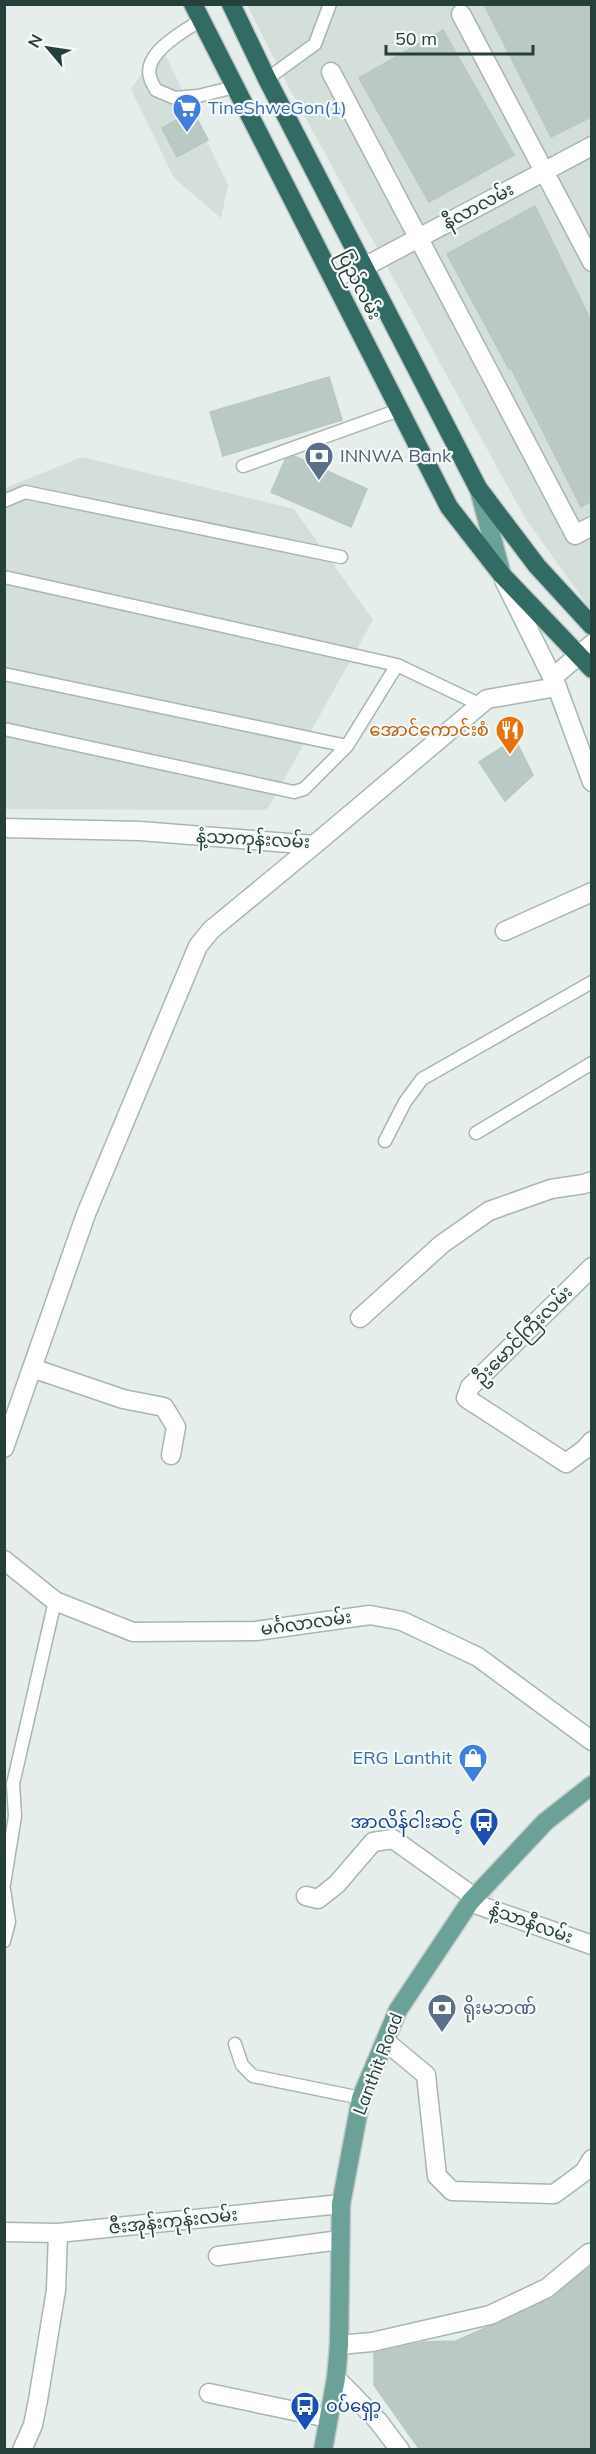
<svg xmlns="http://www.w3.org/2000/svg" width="596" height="2454" font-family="Mulish,'Noto Sans Myanmar',sans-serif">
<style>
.built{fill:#d4deda}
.building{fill:#bbc9c4;stroke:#b8c7c2;stroke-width:1.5}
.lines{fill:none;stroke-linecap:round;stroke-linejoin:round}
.lane-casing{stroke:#a8b6b2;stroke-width:15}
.street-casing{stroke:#a8b6b2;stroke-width:21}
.secondary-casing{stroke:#a4b9b3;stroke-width:21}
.primary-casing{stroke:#c2c9c8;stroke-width:21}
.highway-casing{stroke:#c2c9c8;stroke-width:21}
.lane{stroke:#fff;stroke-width:12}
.street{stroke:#fff;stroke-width:18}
.secondary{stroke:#fff;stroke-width:18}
.primary{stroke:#6ca198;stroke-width:18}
.highway{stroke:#326a64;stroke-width:18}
.labels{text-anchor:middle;stroke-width:4.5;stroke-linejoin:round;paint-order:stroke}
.shop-label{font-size:18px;fill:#366cbe;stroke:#f6faf8;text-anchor:start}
.street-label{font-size:18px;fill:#253f3a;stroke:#f6faf8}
.service-label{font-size:18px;fill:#4e5e75;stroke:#f6faf8;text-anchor:start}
.food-label{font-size:18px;fill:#c56008;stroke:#f6faf8;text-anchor:end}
.transit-label{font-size:18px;fill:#164399;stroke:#f6faf8;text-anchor:end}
</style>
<rect width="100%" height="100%" fill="#e5eeeb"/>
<path class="built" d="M 247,5 L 591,5 L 591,610 L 525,518 L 288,86 Z
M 161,46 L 228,185 L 221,218 L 174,178 L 131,89 Z
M 82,457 L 294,509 L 373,620 L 267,810 L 5,809 L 5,488 Z"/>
<path class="building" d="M 484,4 L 591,4 L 591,117 L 551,137 Z
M 443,30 L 514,155 L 429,202 L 359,78 Z
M 193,111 L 208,140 L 177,157 L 162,128 Z
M 535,206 L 591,321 L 591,501 L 581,507 L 511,368 L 509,369 L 447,254 Z
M 329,377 L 342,420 L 223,456 L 210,412 Z
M 294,456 L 367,489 L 351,527 L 271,492 L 285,460 Z
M 515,739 L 533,775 L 505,801 L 479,762 Z
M 591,2266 L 591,2450 L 420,2450 L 374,2385 L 374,2353 L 424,2342 L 456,2341 L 552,2298 Z"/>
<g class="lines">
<g class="lane-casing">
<path id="lane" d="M 201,20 C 184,31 143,53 150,77 C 151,82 154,86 156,90 L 175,98 L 198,96 L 235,87
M 267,79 L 315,44 L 330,4
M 334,282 L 364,267
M 243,466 L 399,410
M 4,501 L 25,492 L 341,557
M 4,577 L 397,665 L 481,705
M 4,674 L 347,746 L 397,665
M 4,729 L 294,792 L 304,789 L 347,746
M 476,1133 L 592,1063
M 385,1141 L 405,1102 L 422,1079 L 592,982
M 4,1884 L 15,1816 L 13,1784 L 55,1601
M 4,1890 L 9,1922 L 4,1941
M 235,2044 L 242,2065 L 253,2076 L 361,2098"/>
</g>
<g class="street-casing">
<path id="street" d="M 461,14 L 592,262
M 331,72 L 575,535 L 592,526
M 364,267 L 592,146
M 4,828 L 140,831 L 314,845 L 487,699 L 557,687
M 505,931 L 592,892
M 592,1267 L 470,1387 L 466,1398 L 566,1463 L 585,1449 L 592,1441
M 360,1318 L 442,1244 L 489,1211 L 551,1189 L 584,1184 L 592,1181
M 32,1368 L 123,1399 L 164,1407 L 176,1427 L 171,1455
M 4,1448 L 86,1214 L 198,946 L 211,930 L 314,845
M 4,1560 L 55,1601 L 133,1632 L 256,1631 L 370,1615 L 402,1621 L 478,1657 L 592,1741
M 306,1896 L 318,1899 L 337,1884 L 373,1842 L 393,1839 L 474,1897
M 470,1902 L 592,1945
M 385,2041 L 426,2075 L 437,2176 L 452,2191 L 554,2194 L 584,2172 L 592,2159
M 4,2232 L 58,2233 L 341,2204
M 218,2256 L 340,2240
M 339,2345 L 372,2342 L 490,2315 L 547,2288 L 589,2253
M 336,2378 L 378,2421 L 400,2450
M 209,2393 L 328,2418
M 22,2450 L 33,2425 L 38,2400 L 56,2290 L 58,2233"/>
</g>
<g class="secondary-casing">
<path id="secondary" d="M 504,580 L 557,687 L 592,782
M 552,678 L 592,644"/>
</g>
<g class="primary-casing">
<path id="primary" d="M 479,490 L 502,575
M 323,2450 L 336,2378 L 339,2345 L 341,2204 L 361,2098 L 398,2010 L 470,1902 L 545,1822 L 592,1785"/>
</g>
<g class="highway-casing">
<path id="highway" d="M 193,4 L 449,507 L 502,575 L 592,669
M 231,4 L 267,79 L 478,488 L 537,566 L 592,626"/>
</g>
<use href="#lane" class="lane"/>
<use href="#street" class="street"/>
<use href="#secondary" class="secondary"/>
<use href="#primary" class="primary"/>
<use href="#highway" class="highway"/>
</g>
<defs>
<g id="supermarket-pin" transform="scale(1.5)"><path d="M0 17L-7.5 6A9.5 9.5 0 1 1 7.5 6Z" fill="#3f7fe0" stroke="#f6faf8"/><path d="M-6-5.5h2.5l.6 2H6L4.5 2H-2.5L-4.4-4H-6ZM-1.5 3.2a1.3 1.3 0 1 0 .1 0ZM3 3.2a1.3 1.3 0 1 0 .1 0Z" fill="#fff"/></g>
<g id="bank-pin" transform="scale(1.5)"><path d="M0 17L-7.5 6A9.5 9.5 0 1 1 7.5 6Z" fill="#5c6f8a" stroke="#f6faf8"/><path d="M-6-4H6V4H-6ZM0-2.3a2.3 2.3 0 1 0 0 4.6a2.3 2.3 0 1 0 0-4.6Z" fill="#fff"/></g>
<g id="restaurant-pin" transform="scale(1.5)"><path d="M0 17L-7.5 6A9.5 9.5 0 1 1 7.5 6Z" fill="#e8710a" stroke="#f6faf8"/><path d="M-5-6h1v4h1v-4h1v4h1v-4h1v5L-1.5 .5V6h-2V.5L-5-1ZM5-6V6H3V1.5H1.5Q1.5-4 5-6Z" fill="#fff"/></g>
<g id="shop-pin" transform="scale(1.5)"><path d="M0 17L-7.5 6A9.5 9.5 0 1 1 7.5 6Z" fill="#3f7fe0" stroke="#f6faf8"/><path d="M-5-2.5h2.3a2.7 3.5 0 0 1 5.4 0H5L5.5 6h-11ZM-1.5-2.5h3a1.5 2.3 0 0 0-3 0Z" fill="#fff"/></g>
<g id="bus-pin" transform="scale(1.5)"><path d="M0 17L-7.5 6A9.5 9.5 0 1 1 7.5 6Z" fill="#1a4fb4" stroke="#f6faf8"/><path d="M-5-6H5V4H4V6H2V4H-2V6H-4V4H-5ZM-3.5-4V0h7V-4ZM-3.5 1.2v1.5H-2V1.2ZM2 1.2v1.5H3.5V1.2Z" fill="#fff"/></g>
</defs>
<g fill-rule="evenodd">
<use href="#supermarket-pin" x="187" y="108"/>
<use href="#bank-pin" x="319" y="456"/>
<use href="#restaurant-pin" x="510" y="730"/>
<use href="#shop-pin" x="473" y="1758"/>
<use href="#bus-pin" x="484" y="1822"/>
<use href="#bank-pin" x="442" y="2008"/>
<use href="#bus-pin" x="305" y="2406"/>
</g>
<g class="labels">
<g class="shop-label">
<text x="208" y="114">TineShweGon(1)</text>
<text x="452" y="1764" text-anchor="end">ERG Lanthit</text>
</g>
<g class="street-label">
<text transform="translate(478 206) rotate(-28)" y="6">နီလာလမ်း</text>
<text transform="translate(359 285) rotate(63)" y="6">ပြည်လမ်း</text>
<text transform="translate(253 839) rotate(3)" y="6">နံ့သာကုန်းလမ်း</text>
<text transform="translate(523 1335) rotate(-45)" y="6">ဦးမောင်ကြီးလမ်း</text>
<text transform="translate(306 1623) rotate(-8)" y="6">မင်္ဂလာလမ်း</text>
<text transform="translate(531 1923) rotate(20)" y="6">နံ့သာနီလမ်း</text>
<text transform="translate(378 2064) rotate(-69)" y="6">Lanthit Road</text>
<text transform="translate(173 2221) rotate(-6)" y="6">ဇီးအုန်းကုန်းလမ်း</text>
</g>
<g class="service-label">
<text x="340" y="462">INNWA Bank</text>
<text x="463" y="2014">ရိုးမဘဏ်</text>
</g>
<g class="food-label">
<text x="489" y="736">အောင်ကောင်းစံ</text>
</g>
<g class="transit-label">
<text x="463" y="1828">အာလိန်ငါးဆင့်</text>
<text x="326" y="2412" text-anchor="start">၀ပ်ရှော့</text>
</g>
</g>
<rect width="596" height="2454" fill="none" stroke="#253f3a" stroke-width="12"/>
<g transform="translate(48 48) rotate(299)" stroke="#f6faf8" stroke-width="4.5" paint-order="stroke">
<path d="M0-4.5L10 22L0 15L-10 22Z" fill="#253f3a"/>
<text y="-9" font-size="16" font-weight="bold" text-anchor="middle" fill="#253f3a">N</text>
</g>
<path d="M386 45v9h147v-9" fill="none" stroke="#253f3a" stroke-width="3"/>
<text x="395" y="45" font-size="18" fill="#253f3a" stroke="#f6faf8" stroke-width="4.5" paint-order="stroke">50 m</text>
</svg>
